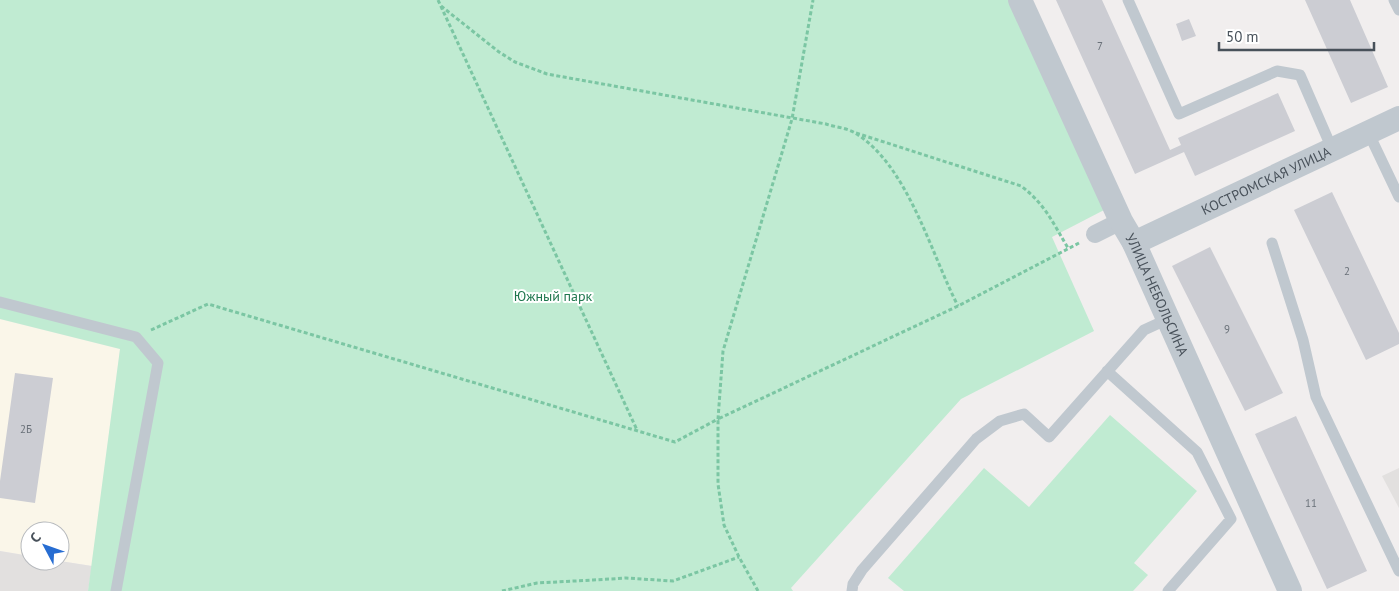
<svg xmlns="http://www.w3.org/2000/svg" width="1399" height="591" font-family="'PT Sans',sans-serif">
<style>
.commercial{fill:#faf6e9}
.education{fill:#e2e0df}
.green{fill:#c0ebd2}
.building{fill:#cccdd3}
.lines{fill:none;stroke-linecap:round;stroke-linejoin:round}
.path{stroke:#7bc6a3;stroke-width:3;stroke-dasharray:4 2.5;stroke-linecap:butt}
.service{stroke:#c0c8cf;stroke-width:11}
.pedestrian{stroke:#c0c8cf;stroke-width:18}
.minor{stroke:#c0c8cf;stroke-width:24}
.labels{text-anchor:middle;stroke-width:4;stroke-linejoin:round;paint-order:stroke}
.number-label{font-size:11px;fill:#697078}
.street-label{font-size:14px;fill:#48515a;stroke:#fff}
.park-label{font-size:14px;fill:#1e764d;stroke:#fff}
</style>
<rect width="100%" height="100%" fill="#f1eeee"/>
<path class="commercial" d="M 0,319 L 120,349 L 92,566 L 60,561 L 60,531 L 30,531 L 30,556 L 0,551 Z"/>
<path class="education" d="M 1399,468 L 1399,508 L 1382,476 Z
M 0,551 L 30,556 L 30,561 L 60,561 L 92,566 L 88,591 L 0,591 Z"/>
<path class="green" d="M 0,0 L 1015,0 L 1106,209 L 1052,237 L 1094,331 L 961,399 L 791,588 L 793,591 L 88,591 L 120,349 L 0,319 Z
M 1110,415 L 1197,491 L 1134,563 L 1148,575 L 1133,591 L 904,591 L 888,578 L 984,468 L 1029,507 Z"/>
<path class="building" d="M 1056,0 L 1102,0 L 1170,150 L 1181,145 L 1178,138 L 1278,93 L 1295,131 L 1195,176 L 1184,152 L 1135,174 Z
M 1305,0 L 1350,0 L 1388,87 L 1351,103 Z
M 1189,19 L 1196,36 L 1182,41 L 1176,24 Z
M 1332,192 L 1399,333 L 1399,344 L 1366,360 L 1294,210 Z
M 1210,247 L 1283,393 L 1245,411 L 1172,266 Z
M 15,373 L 53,378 L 35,503 L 0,498 L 0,481 Z
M 1296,416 L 1367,571 L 1327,589 L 1255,434 Z"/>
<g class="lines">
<path class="path" d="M 438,0 L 637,430
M 441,6 L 499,52 L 515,62 L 547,74 L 826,124 C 835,127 847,128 855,133 C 908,165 931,254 958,306
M 856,133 L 1021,186 C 1045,204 1053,223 1068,248
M 151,330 L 208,304 L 675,442 L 718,419 L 723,351 L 792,119 L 813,0
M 502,591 L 537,583 L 593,580 L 626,578 L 673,581 L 739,557
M 758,591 L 739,557 L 724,525 L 718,484 L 718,419 L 958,306 L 1079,243"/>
<path class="service" d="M 1128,0 L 1179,114 L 1277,71 L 1300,75 L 1333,151
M 1394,0 L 1399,10
M 1369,134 L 1399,197
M 1272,243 L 1303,340 L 1316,397 L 1399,571
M 0,302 L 136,337 L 158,363 L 116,591
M 1107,371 L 1197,452 L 1231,519 L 1168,591
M 852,591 L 853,584 L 862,570 L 976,439 L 1000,421 L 1024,414 L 1049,437 L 1144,330 L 1168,319"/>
<path class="pedestrian" d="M 1095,234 L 1121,221"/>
<g class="minor">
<path id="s1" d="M 1020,0 L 1121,221 L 1134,243 L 1290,591"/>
<path id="s2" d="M 1134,243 L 1399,118"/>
</g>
</g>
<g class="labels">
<g class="number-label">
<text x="1100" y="50">7</text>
<text x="1347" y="275">2</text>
<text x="1227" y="333">9</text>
<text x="26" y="433">2Б</text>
<text x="1311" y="507">11</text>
</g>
<g class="street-label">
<text dy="5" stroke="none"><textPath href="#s2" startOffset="146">КОСТРОМСКАЯ УЛИЦА</textPath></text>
<text dy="5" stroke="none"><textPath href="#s1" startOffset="325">УЛИЦА НЕБОЛЬСИНА</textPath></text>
</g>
<g class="park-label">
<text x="553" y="301">Южный парк</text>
</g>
</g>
<g transform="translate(45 546) rotate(311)"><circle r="24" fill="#ffffff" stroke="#b6b9bd"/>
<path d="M0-4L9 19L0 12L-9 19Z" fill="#276dd2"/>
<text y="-8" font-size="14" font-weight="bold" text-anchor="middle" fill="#48515a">С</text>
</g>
<path d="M1219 42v8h155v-8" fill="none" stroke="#48515a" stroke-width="2.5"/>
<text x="1226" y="42" font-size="15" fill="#48515a" stroke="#ffffff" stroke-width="4" paint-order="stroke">50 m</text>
</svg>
